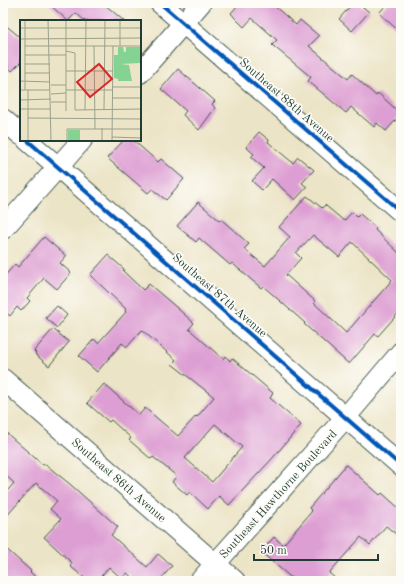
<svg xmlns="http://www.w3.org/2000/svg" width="404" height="584" font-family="'Old Standard TT',serif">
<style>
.building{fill:#dd9ed3;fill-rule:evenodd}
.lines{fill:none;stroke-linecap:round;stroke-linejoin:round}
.minor-casing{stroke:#3e564a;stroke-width:22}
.minor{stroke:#fff;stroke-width:20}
.cycleway-casing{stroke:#fdfcf7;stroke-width:6}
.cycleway{stroke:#0057b8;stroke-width:4}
.labels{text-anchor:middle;stroke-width:3.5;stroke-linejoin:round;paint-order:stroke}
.street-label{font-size:12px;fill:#1f3d34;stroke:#fdfcf7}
.inset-road{fill:none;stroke:#9aa18c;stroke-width:1}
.view{fill:#d62828;fill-opacity:0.15;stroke:#d62828;stroke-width:2}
.inset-edge{fill:none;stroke:#1f3d34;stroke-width:2}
</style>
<rect width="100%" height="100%" fill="#fdfcf7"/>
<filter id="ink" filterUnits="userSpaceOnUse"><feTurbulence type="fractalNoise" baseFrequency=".025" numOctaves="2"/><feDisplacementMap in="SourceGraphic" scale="8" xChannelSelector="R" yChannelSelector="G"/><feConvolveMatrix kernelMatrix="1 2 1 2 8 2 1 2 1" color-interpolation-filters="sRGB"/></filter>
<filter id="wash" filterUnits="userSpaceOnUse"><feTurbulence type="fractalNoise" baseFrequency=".012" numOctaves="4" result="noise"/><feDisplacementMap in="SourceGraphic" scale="16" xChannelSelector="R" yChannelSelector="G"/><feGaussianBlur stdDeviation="0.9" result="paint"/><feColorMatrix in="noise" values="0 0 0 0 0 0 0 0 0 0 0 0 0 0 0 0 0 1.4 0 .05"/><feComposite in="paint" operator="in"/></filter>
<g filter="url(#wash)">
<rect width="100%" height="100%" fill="#ece4c6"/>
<g id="blocks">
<path class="building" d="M 48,3 L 103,3 L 124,21 L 85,21 L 76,13 L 68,21 Z
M 240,3 L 271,3 L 296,25 L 300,20 L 319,36 L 309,46 L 348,79 L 352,74 L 376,96 L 378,93 L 401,114 L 386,131 L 377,123 L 374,127 L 351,107 L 346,113 L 308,81 L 311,77 L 272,45 L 277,40 L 252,18 L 244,27 L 235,18 L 231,13 Z
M 353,3 L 358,3 L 369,12 L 352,31 L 339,19 Z
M 388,3 L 401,3 L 401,33 L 379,13 Z
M 3,23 L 21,38 L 21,62 L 12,71 L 3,63 Z
M 178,69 L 215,101 L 212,104 L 215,108 L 199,130 L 183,115 L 186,111 L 161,89 Z
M 259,132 L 269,140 L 268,142 L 293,163 L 298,157 L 314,170 L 302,183 L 307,187 L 295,200 L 272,179 L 262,190 L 252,181 L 264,168 L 251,157 L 254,154 L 246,147 Z
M 124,140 L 133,140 L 158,162 L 161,159 L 184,179 L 166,200 L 152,189 L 148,193 L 107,158 Z
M 307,196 L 322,208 L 325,205 L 344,221 L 352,212 L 357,217 L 360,214 L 376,228 L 375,230 L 401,255 L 401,310 L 378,336 L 375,334 L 349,364 L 304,324 L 305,323 L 263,286 L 261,288 L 232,263 L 230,265 L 199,238 L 196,242 L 177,226 L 198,202 L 220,221 L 221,219 L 249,244 L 244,249 L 265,266 L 290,237 L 279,227 ZM 313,235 L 339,257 L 352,242 L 392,280 L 346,333 L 314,303 L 315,301 L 286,275 L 301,258 L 296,253 Z
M 44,237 L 66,256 L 60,263 L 71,273 L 57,289 L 44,278 L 27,298 L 30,301 L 21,311 L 17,307 L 10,316 L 3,310 L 3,278 L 15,264 L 18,267 Z
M 108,255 L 124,269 L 123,271 L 143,290 L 149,284 L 177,308 L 194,323 L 189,329 L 223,359 L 225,356 L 230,361 L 232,358 L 273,393 L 270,398 L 301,425 L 271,460 L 229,505 L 219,496 L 208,509 L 190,492 L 187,495 L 172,482 L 176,477 L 174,474 L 153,457 L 151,459 L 129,440 L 131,438 L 111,420 L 109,422 L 87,403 L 104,384 L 139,415 L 145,408 L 178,436 L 196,416 L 197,417 L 214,397 L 172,364 L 176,360 L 142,330 L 127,347 L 122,343 L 97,372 L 79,356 L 94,339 L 98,343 L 126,312 L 125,311 L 126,309 L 90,275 ZM 215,424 L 242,447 L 212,482 L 185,458 Z
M 57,306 L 67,315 L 57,328 L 46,318 Z
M 53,329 L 69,342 L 49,366 L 35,354 L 36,353 L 34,351 Z
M 3,430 L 43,465 L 45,464 L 71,485 L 118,527 L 111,535 L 147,567 L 158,554 L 172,566 L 161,579 L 163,581 L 134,581 L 135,580 L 127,573 L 122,579 L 109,567 L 97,581 L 88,581 L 70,566 L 72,563 L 44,537 L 61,519 L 50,509 L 57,501 L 36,483 L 3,520 L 3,496 L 14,483 L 3,473 Z
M 346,465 L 380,495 L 382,493 L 401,510 L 401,538 L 386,526 L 370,545 L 361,537 L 329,573 L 338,581 L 295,581 L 261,552 L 274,537 L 283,545 L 312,511 L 309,508 Z
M 3,546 L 31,571 L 30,572 L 40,581 L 3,581 Z"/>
</g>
</g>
<g filter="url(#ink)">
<use href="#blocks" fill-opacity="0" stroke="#3e564a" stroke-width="1"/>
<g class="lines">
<g class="minor-casing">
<path id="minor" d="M 160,3 L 401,212
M 140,73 L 201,3
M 3,119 L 21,135
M 27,140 L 401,466
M 3,229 L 82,140
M 3,379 L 235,581
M 200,581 L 345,418 L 401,352"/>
</g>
<use href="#minor" class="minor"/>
<g class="cycleway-casing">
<path id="cycleway" d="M 160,3 L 401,212
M 27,140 L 401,466"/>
</g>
<use href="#cycleway" class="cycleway"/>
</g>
</g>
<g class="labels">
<g class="street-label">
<text transform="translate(287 100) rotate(41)" y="4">Southeast 88th Avenue</text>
<text transform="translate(220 295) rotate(41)" y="4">Southeast 87th Avenue</text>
<text transform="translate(119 480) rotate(41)" y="4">Southeast 86th Avenue</text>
<text transform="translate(278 494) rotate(-48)" y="4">Southeast Hawthorne Boulevard</text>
</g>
</g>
<g transform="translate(20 20)">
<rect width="121" height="121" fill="#ece4c6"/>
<path d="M 98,27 L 103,27 L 104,32 L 106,32 L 106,27 L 120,27 L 120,43 L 101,44 L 109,45 L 112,61 L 98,61 L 98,59 L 94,58 L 94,35 L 98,35 ZM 48,110 L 60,110 L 60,121 L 48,121 Z" fill="#84d393"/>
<path class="inset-road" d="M 5,0 L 5,70M 28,0 L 31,121M 46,0 L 46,91M 0,8 L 121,8M 0,19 L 121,18M 5,26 L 121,26M 74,26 L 75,109M 100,26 L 100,0M 46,31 L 55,33 L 55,90 L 121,89M 5,35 L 46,35M 5,44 L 30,44M 46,51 L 93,51M 5,53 L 30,53M 0,61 L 30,62M 31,65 L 46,65M 93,67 L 121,67M 0,70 L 29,70M 46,70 L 93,70M 31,74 L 46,73M 93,78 L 121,78M 0,80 L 31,79M 31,82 L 46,82M 0,89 L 31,89M 65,90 L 66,0M 84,90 L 85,0M 8,98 L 121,99M 92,117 L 121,118M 8,121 L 8,70M 47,121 L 47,109 L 121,109M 82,121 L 82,108M 92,121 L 93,26"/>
<path class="view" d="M 79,44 L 92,59 L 70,77 L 57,62 Z"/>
<rect width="121" height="121" class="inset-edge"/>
</g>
<rect width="404" height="584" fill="none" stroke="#fdfcf7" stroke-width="16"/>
<path d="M254 554v6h124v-6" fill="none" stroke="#1f3d34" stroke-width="2"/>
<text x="260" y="554" font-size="12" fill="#1f3d34" stroke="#fdfcf7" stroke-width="3" paint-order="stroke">50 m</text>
</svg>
